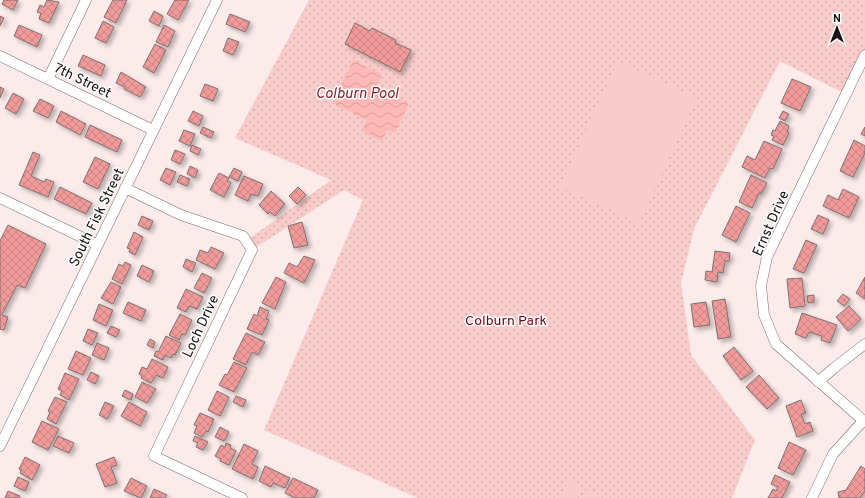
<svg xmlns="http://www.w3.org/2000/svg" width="865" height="498" font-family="Overpass,sans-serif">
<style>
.park{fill:url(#park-dots)}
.pitch{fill:#f8ccca}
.water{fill:url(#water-waves)}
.building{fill:url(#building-cross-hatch);stroke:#7e7070;filter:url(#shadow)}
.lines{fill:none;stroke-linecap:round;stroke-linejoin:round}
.minor-casing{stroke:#796c6b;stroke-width:11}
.minor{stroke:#fff;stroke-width:10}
.labels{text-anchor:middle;stroke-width:3;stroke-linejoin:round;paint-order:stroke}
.street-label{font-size:14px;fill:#161111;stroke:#fff}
.park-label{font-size:14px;fill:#6d0517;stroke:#fff}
.water-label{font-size:15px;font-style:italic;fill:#842229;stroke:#fff}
</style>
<defs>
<pattern id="park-dots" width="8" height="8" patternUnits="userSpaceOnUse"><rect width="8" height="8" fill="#f8ccca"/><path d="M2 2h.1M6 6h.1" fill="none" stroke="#d4aeac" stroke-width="1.8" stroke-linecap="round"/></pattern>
<pattern id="water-waves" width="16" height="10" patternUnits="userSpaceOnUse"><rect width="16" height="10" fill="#feb8b6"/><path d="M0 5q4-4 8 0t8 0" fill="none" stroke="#d99d9b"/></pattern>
<pattern id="building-cross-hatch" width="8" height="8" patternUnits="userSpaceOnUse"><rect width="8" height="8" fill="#f09b99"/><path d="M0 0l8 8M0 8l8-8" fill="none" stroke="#cd8483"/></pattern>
<filter id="shadow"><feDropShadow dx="3" dy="3" stdDeviation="2" flood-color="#0004"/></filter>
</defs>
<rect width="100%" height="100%" fill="#fbebea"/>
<path class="park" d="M 309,0 L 865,0 L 865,55 L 846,94 L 780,61 L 694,229 L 681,283 L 691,355 L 755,440 L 732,498 L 418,498 L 264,430 L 363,200 L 344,190 L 252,250 L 246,241 L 331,180 L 235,138 Z"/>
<path class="pitch" d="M 618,61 L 697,98 L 639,223 L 560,187 Z
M 569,480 L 581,486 L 576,498 L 560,498 Z
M 587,489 L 600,495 L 599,498 L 582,498 Z"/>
<path class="water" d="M 353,60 L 382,74 L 376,88 L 409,104 L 395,133 L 387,130 L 382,141 L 362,131 L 367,120 L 332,103 Z"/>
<path class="building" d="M 4,0 L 18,0 L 13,10 L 2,4 Z
M 47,0 L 59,2 L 49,23 L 39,19 L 41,13 L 37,12 L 40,5 L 44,7 Z
M 113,0 L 127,0 L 116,23 L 104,17 Z
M 175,0 L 189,0 L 178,20 L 167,14 Z
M 154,11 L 163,16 L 159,26 L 149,21 Z
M 230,14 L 250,22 L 245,32 L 226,24 Z
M 0,16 L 4,18 L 0,26 Z
M 103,21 L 114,27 L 106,43 L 95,38 Z
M 355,23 L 370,31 L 372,28 L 396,40 L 395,43 L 411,50 L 400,72 L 345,44 Z
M 19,25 L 42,35 L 37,47 L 14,36 Z
M 164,25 L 175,31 L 168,47 L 156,42 Z
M 228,38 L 239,42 L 233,55 L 223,51 Z
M 155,44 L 166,50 L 154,73 L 143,67 Z
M 83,55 L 105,65 L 101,76 L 78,66 Z
M 121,72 L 146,87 L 140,97 L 124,89 L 125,87 L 116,83 Z
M 792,79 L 811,87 L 800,111 L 781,103 Z
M 205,84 L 218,89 L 213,101 L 200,96 Z
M 0,87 L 4,89 L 0,98 Z
M 13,93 L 24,99 L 16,114 L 5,108 Z
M 40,99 L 54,106 L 48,118 L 33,111 Z
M 61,111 L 86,124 L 80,135 L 56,122 Z
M 193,111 L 203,116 L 199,126 L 188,121 Z
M 783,111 L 789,114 L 785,121 L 779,118 Z
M 780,121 L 789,126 L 787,132 L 789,133 L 783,145 L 772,140 L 774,136 L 771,135 L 773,130 L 775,131 Z
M 90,125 L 122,140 L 117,152 L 85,137 Z
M 203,127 L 214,132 L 211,138 L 200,133 Z
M 865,127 L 865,136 L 861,134 Z
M 184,130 L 195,134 L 190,146 L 179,141 Z
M 854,140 L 865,146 L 865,153 L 853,177 L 840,171 Z
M 764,141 L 782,149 L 773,169 L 770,168 L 765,178 L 742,167 L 747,156 L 755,160 Z
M 192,145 L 201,149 L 198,155 L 190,151 Z
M 175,150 L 185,154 L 180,164 L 171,160 Z
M 33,152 L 40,155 L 31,176 L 44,182 L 46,179 L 54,182 L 48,197 L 19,185 Z
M 95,157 L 110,164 L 98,189 L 83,182 Z
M 190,166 L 198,170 L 195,178 L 187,174 Z
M 166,168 L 176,172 L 170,185 L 160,180 Z
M 234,168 L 242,172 L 238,181 L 229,177 Z
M 219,173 L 229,178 L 227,181 L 231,183 L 224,197 L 210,190 Z
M 180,175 L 190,179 L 187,186 L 177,182 Z
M 751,175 L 767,183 L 761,194 L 759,193 L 752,208 L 739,202 Z
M 244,176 L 263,184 L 258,196 L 251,194 L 248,201 L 235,195 Z
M 60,187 L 92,203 L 86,214 L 54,199 Z
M 298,187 L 306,195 L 297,204 L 289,196 Z
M 843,189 L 859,197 L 849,218 L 823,206 L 828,195 L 838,200 Z
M 271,191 L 285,204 L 275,216 L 270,212 L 268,214 L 259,205 Z
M 736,206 L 750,213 L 736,242 L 722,235 Z
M 818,215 L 829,220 L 823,234 L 811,229 Z
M 142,216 L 153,221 L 149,230 L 138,225 Z
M 302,222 L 308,245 L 294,248 L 288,226 Z
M 8,225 L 46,244 L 25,288 L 17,285 L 2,315 L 8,317 L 4,330 L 0,329 L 0,241 Z
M 134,232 L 143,237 L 135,255 L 129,252 L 130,249 L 127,248 Z
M 806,240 L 817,245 L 804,273 L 793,269 Z
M 211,247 L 224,253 L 215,269 L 196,260 L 200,250 L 208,253 Z
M 715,251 L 730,253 L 729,261 L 725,261 L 723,273 L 718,272 L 717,282 L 705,280 L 706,271 L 712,272 Z
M 304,256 L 315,260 L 304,283 L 284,273 L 289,263 L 297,267 Z
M 186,259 L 196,263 L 192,272 L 183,267 Z
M 125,262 L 131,265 L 122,284 L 112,279 L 119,264 L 123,266 Z
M 142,265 L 154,271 L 149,282 L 137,276 Z
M 202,273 L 212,278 L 204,293 L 194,288 Z
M 276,277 L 286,282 L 275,309 L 262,303 Z
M 865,277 L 865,299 L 856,293 Z
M 802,278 L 805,306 L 790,308 L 787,279 Z
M 111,282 L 121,287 L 113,304 L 101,298 Z
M 186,289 L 203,297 L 197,309 L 189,306 L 186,312 L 177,308 Z
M 843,294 L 850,299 L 844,306 L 837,301 Z
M 814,295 L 814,302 L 808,303 L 807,296 Z
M 725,299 L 731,337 L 718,339 L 712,301 Z
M 128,302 L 146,310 L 141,321 L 123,313 Z
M 706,302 L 710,325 L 694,327 L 691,304 Z
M 99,304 L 113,310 L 106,326 L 93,320 Z
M 849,306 L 861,319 L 848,331 L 836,317 Z
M 260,307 L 269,311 L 266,319 L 269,320 L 262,335 L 247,329 L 254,314 L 257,316 Z
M 802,313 L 837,325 L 830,343 L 821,340 L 822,336 L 809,332 L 806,338 L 795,334 Z
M 180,314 L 192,320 L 185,335 L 182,334 L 179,340 L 169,335 Z
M 111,326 L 120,330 L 116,337 L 107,333 Z
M 88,329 L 98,333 L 92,345 L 83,341 Z
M 246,333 L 265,342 L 258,355 L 252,352 L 246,365 L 233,359 Z
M 166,336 L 181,343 L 175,355 L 173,354 L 171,358 L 165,355 L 163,360 L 154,356 L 156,351 L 158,352 Z
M 150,339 L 155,342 L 153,348 L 147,345 Z
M 97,343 L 109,348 L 104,360 L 92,355 Z
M 734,347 L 753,371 L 741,380 L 723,356 Z
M 76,351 L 91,358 L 83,375 L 68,369 Z
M 152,359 L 168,367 L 163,378 L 156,375 L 151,383 L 141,378 L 142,376 L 139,374 L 142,367 L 147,369 Z
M 234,362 L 247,368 L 234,392 L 219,385 L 225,374 L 227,375 Z
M 91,372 L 99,376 L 95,384 L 87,380 Z
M 65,373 L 79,379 L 69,400 L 60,395 L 62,391 L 58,389 Z
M 759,375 L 779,398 L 767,409 L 746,387 Z
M 142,382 L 156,389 L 147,403 L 135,397 Z
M 125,390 L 133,394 L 131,400 L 122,396 Z
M 217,391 L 229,397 L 220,416 L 208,410 Z
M 236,396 L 246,400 L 243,407 L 233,402 Z
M 55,397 L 67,402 L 56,424 L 47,419 L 50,412 L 48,411 Z
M 801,400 L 806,413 L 801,414 L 805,424 L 810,422 L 813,431 L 797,437 L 786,406 Z
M 105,402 L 114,406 L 107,419 L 99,415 Z
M 129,402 L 147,412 L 140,426 L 121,416 Z
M 200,413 L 214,419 L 208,432 L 206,431 L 202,437 L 194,433 L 197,426 L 194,425 Z
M 42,421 L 59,429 L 48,450 L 32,442 Z
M 220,427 L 229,432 L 224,441 L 215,437 Z
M 58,436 L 74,443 L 69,453 L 53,446 Z
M 195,436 L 208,442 L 203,450 L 196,447 L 198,443 L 193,441 Z
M 789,442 L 806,450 L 793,475 L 778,468 Z
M 226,443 L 231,445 L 230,448 L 236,451 L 229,465 L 220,461 L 221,459 L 215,456 L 221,445 L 225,447 Z
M 244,444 L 258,451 L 252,464 L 258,467 L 253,479 L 232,469 Z
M 25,457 L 40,465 L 32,480 L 20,473 L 21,470 L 19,469 Z
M 114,457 L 117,465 L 111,467 L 117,483 L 105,487 L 96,464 Z
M 265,466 L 290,478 L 285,488 L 273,483 L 271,487 L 259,481 Z
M 861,466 L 865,469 L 865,491 L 860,498 L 839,498 L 838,492 L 846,490 Z
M 775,475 L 790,482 L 782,498 L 768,498 L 773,489 L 776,491 L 778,487 L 771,484 Z
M 18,477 L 29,482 L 25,491 L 14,486 Z
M 131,478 L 147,486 L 141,498 L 124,491 Z
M 293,478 L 318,490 L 314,498 L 295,498 L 285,493 Z
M 154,489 L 167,495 L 165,498 L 150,498 Z
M 8,491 L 20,496 L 19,498 L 5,498 Z"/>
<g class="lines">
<g class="minor-casing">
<path id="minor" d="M 865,55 L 767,257 L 761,286 L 764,315 L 776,344 L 865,422
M 0,56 L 153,130
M 48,79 L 86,0
M 125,188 L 181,215 L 243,236 L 252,250 L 154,456 L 242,498
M 0,198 L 98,245
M 818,382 L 834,368 L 865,344
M 0,446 L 217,0
M 812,498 L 833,454 L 863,421"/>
</g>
<use href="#minor" class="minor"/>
</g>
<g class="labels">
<g class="street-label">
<text transform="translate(83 80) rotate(26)" y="5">7th Street</text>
<text transform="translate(96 217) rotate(-64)" y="5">South Fisk Street</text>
<text transform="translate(770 223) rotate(-66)" y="5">Ernst Drive</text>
<text transform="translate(200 326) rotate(-65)" y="5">Loch Drive</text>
</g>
<g class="park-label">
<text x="506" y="325">Colburn Park</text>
</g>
<g class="water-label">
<text x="357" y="98">Colburn Pool</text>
</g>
</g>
<g transform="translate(837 28)" stroke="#ffffff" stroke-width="3" paint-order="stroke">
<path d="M0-3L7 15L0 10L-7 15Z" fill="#161111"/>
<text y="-6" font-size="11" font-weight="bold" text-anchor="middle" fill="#161111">N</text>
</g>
</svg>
